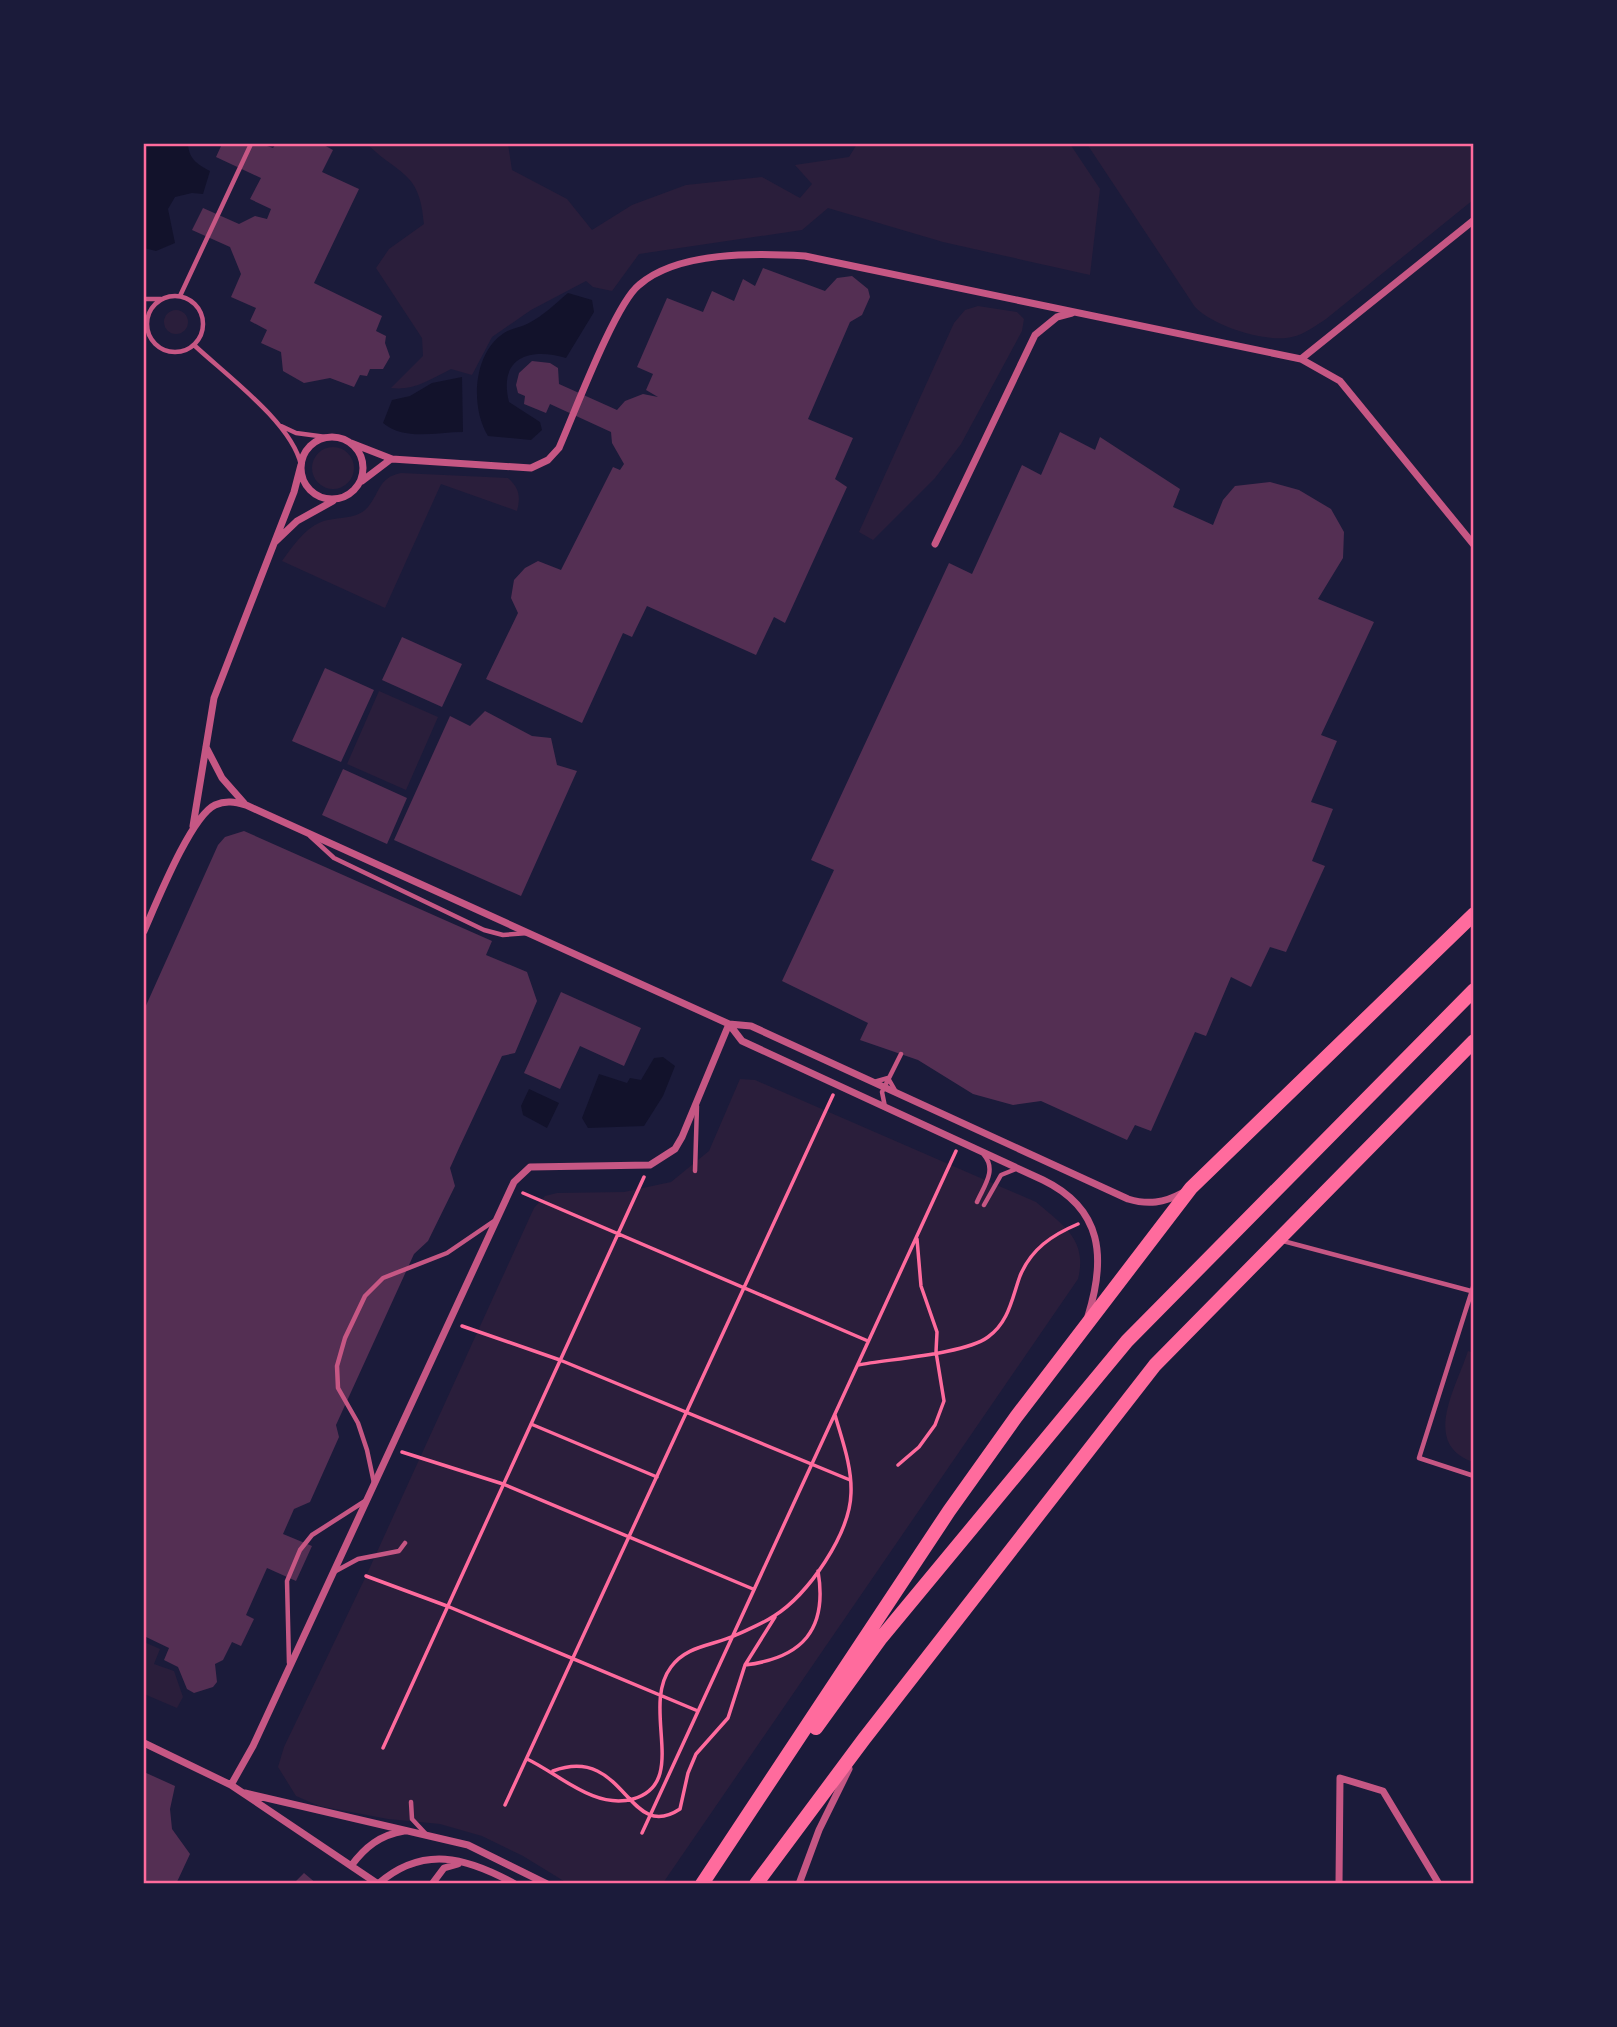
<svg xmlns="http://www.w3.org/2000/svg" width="1617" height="2027" font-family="'Noto Serif',serif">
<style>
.green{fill:#2a1e3b}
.water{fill:#12122b}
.building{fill:#542f53}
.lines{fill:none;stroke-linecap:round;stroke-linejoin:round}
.path{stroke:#ff6b9d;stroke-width:3.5}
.service{stroke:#c65784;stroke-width:4.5}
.minor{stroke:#c65784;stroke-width:7}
.trunk{stroke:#ff6b9d;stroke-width:14}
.neatline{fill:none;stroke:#ff6b9d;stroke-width:2.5}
</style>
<rect width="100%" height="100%" fill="#1b1b3a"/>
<path class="green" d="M 367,144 L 508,144 L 512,170 L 567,199 L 592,230 L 632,205 L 686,185 L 762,177 L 800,198 L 812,184 L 795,165 L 849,157 L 857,144 L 1070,144 L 1100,189 L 1090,275 L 943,242 L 828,208 L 802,230 L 639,254 L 612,291 L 593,287 L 586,281 L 531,310 L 492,337 L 472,375 L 451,369 C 431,379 414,391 391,388 L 423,356 L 422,338 L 376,268 L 389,249 L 424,224 C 420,171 400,176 367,144 Z
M 1087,144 L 1473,144 L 1473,200 L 1326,319 C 1315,326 1305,334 1292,337 C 1266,343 1213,326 1195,307 Z
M 978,306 L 1017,312 L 1024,319 L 1022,331 L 961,444 L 935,478 L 873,540 L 859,532 L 954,323 L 965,310 Z
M164 322a12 12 0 1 1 24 0a12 12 0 1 1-24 0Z
M312 468a21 21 0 1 1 42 0a21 21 0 1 1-42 0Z
M 401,473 L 508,478 C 519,488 521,496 517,511 L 441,484 L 385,608 L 282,561 C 293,546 303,530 321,522 C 336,516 356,521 368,507 C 381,491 378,478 401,473 Z
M 379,691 L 438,717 L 406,790 L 347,764 Z
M 740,1079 L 755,1080 L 1036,1202 C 1063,1225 1088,1240 1078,1279 L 663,1883 L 567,1883 L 523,1856 L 482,1836 L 440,1824 L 388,1819 L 319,1806 L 296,1796 L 278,1767 L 284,1747 L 366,1576 L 534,1208 L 545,1196 L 557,1193 L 624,1192 L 671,1182 L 709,1151 Z
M 1468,1351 L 1474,1353 L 1473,1462 C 1421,1444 1456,1388 1468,1351 Z
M 144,1642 L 160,1649 L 154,1664 L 174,1671 L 183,1697 L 177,1708 L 144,1694 Z"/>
<path class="water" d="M 144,144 L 188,144 C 189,159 197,164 210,171 L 203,194 L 192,193 L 175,197 L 168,209 L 175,243 L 156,251 L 144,248 Z
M 568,293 L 592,300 L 594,312 L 566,358 C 529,347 498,358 509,402 L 540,422 L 542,430 L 531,440 L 488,436 C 470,407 473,353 504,333 C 512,328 522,327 529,323 C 543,316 556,303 568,293 Z
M 462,377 L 463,432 C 436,432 404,441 383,423 L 392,400 L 410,396 L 432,383 Z
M 663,1057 L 675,1066 L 663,1096 L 644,1126 L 588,1128 L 582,1118 L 599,1074 L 627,1083 L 630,1078 L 641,1080 L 654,1058 Z
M 529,1089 L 559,1103 L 547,1128 L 523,1115 L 521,1106 Z"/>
<path class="building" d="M 222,144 L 261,144 L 273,148 L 276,144 L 322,144 L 333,150 L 322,172 L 359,189 L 314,283 L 382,316 L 376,331 L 386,336 L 385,343 L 390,357 L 383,369 L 370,369 L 367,376 L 360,375 L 354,387 L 330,378 L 304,383 L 283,371 L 281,352 L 261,343 L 267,330 L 250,321 L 256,308 L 231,297 L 241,274 L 230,247 L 192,230 L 203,208 L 239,224 L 255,216 L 267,219 L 271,209 L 250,199 L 261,178 L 216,157 Z
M 763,268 L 825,291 L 837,278 L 852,276 L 868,289 L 870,297 L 862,315 L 850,322 L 808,419 L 853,438 L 835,479 L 847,487 L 785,623 L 774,617 L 756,655 L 647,606 L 632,637 L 623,633 L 582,723 L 486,679 L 518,613 L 511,598 L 514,580 L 525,568 L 538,561 L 561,570 L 613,467 L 620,470 L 624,464 L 612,443 L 611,432 L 550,404 L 546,413 L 524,404 L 525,396 L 518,393 L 516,385 L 519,373 L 532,361 L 550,363 L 558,368 L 559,384 L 617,410 L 625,401 L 643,394 L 658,397 L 646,390 L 653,374 L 637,367 L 667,298 L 703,312 L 712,291 L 734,301 L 743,279 L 755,286 Z
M 1060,432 L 1095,450 L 1100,437 L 1180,489 L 1173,507 L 1213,525 L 1223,500 L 1235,486 L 1270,482 L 1299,490 L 1331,509 L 1344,532 L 1343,558 L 1318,599 L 1374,622 L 1321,735 L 1337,741 L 1311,802 L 1333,809 L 1312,861 L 1325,866 L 1286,952 L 1270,947 L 1251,987 L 1231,977 L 1206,1036 L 1195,1032 L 1151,1131 L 1135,1125 L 1127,1140 L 1041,1101 L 1013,1105 L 973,1094 L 918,1060 L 860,1040 L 868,1023 L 782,981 L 834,870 L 811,860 L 949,563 L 972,574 L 1022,465 L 1041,475 Z
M 402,637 L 462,664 L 442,707 L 382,680 Z
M 325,668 L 374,690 L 341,762 L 292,741 Z
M 485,711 L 532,736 L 551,738 L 557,765 L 577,771 L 521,896 L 394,840 L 450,716 L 470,726 Z
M 343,769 L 407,798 L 387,844 L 322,815 Z
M 244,831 L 492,941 L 486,955 L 527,972 L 537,1001 L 515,1053 L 502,1056 L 459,1148 L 450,1168 L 455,1186 L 428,1241 L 414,1254 L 336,1425 L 339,1437 L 310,1502 L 294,1509 L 283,1534 L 312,1546 L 296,1581 L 267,1568 L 246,1615 L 254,1619 L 241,1646 L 232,1642 L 223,1660 L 215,1664 L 217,1682 L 213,1687 L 194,1693 L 187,1689 L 178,1667 L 164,1660 L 169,1648 L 144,1636 L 144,1010 L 218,845 L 225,837 Z
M 561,992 L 641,1028 L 624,1066 L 580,1046 L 560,1089 L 524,1073 Z
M 144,1772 L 175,1786 L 170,1809 L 172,1829 L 190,1854 L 176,1884 L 144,1884 Z
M 304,1873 L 317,1884 L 293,1884 Z"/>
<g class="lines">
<path class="path" d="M 523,1193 L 868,1341
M 462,1326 L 560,1360 L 850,1480
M 858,1365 C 889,1359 965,1354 988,1337 C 1009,1322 1012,1298 1020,1276 C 1031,1249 1052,1235 1078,1224
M 531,1424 L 657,1477
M 402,1452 L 503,1484 L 753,1589
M 898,1465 L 919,1447 L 935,1425 L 944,1401 L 936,1352 L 937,1332 L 921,1286 L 917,1239
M 366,1576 L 447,1606 L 698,1711
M 745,1665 C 802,1658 828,1630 818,1571
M 383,1748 L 644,1177
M 527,1759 C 559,1774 595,1810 633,1799 C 690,1783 640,1708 671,1667 C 687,1645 713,1646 736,1635 C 749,1629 762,1624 774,1616 C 808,1595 850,1534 851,1493 C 852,1466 842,1440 835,1415
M 553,1771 C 626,1744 627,1844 680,1809 L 688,1773 L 696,1754 L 728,1718 L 745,1665 L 775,1617
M 505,1805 L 833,1095
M 642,1833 L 956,1151"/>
<path class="service" d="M147 324a28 28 0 1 1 56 0a28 28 0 1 1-56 0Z
M 180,296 L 251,144
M 144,299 L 161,299
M 194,345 C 226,375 292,423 301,465
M 281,426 L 296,433 L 326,437
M 310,836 L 334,858 L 484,930 L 503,935 L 528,933
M 874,1082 L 888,1078 L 896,1092
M 885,1107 L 882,1092 L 901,1054
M 695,1171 L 697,1106
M 977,1202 C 984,1186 997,1170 984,1155
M 984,1205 L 1001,1175 L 1016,1169
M 1283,1241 L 1471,1291
M 1474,1284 L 1419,1458 L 1474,1476
M 374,1483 L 367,1450 L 358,1423 L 338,1388 L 337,1366 L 345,1338 L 365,1296 L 383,1278 L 447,1253 L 494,1221
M 334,1572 L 358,1559 L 399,1551 L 405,1543
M 289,1663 L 287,1581 L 300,1550 L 312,1535 L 365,1501
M 411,1802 L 412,1819 L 425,1833"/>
<path class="minor" d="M 1301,359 L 1474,220
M301 468a31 31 0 1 1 62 0a31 31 0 1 1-62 0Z
M 351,443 L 392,459 L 531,468 L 548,460 L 559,448 C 574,414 615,304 639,285 C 678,251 756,253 805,256 L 1301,359 L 1340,381 L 1474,545
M 362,481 L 391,459
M 275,542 L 297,521 L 333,501
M 935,544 L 1035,335 L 1057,317 L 1072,313
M 206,747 L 222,778 L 244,803
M 193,826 L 214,698 L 294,492 L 301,465
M 144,931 C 156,904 191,816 215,805 C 226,800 235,802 246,805 L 729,1024 L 751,1026 L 1128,1199 C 1148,1205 1164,1203 1182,1193
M 729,1024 L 742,1041 L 1043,1180 C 1103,1209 1106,1258 1088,1316
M 144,1743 L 231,1785 L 378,1884
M 231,1785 L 253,1746 L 514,1182 L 530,1167 L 650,1165 L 675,1149 L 682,1137 L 729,1024
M 245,1793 L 468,1845 L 547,1884
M 351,1866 C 365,1847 380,1835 404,1831
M 378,1884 C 423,1845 466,1857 515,1884
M 432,1884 L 444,1868 L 458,1864
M 799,1884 L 819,1830 L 849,1769
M 1339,1884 L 1340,1778 L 1383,1791 L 1439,1884"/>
<path class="trunk" d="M 816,1728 L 881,1638 L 1127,1341 L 1474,990
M 702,1884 L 949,1511 L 1016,1417 L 1191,1188 L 1474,914
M 756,1884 L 864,1739 L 1155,1365 L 1474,1041"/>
</g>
<rect width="1617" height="2027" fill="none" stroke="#1b1b3a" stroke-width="290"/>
<rect x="145" y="145" width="1327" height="1737" class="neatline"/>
</svg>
